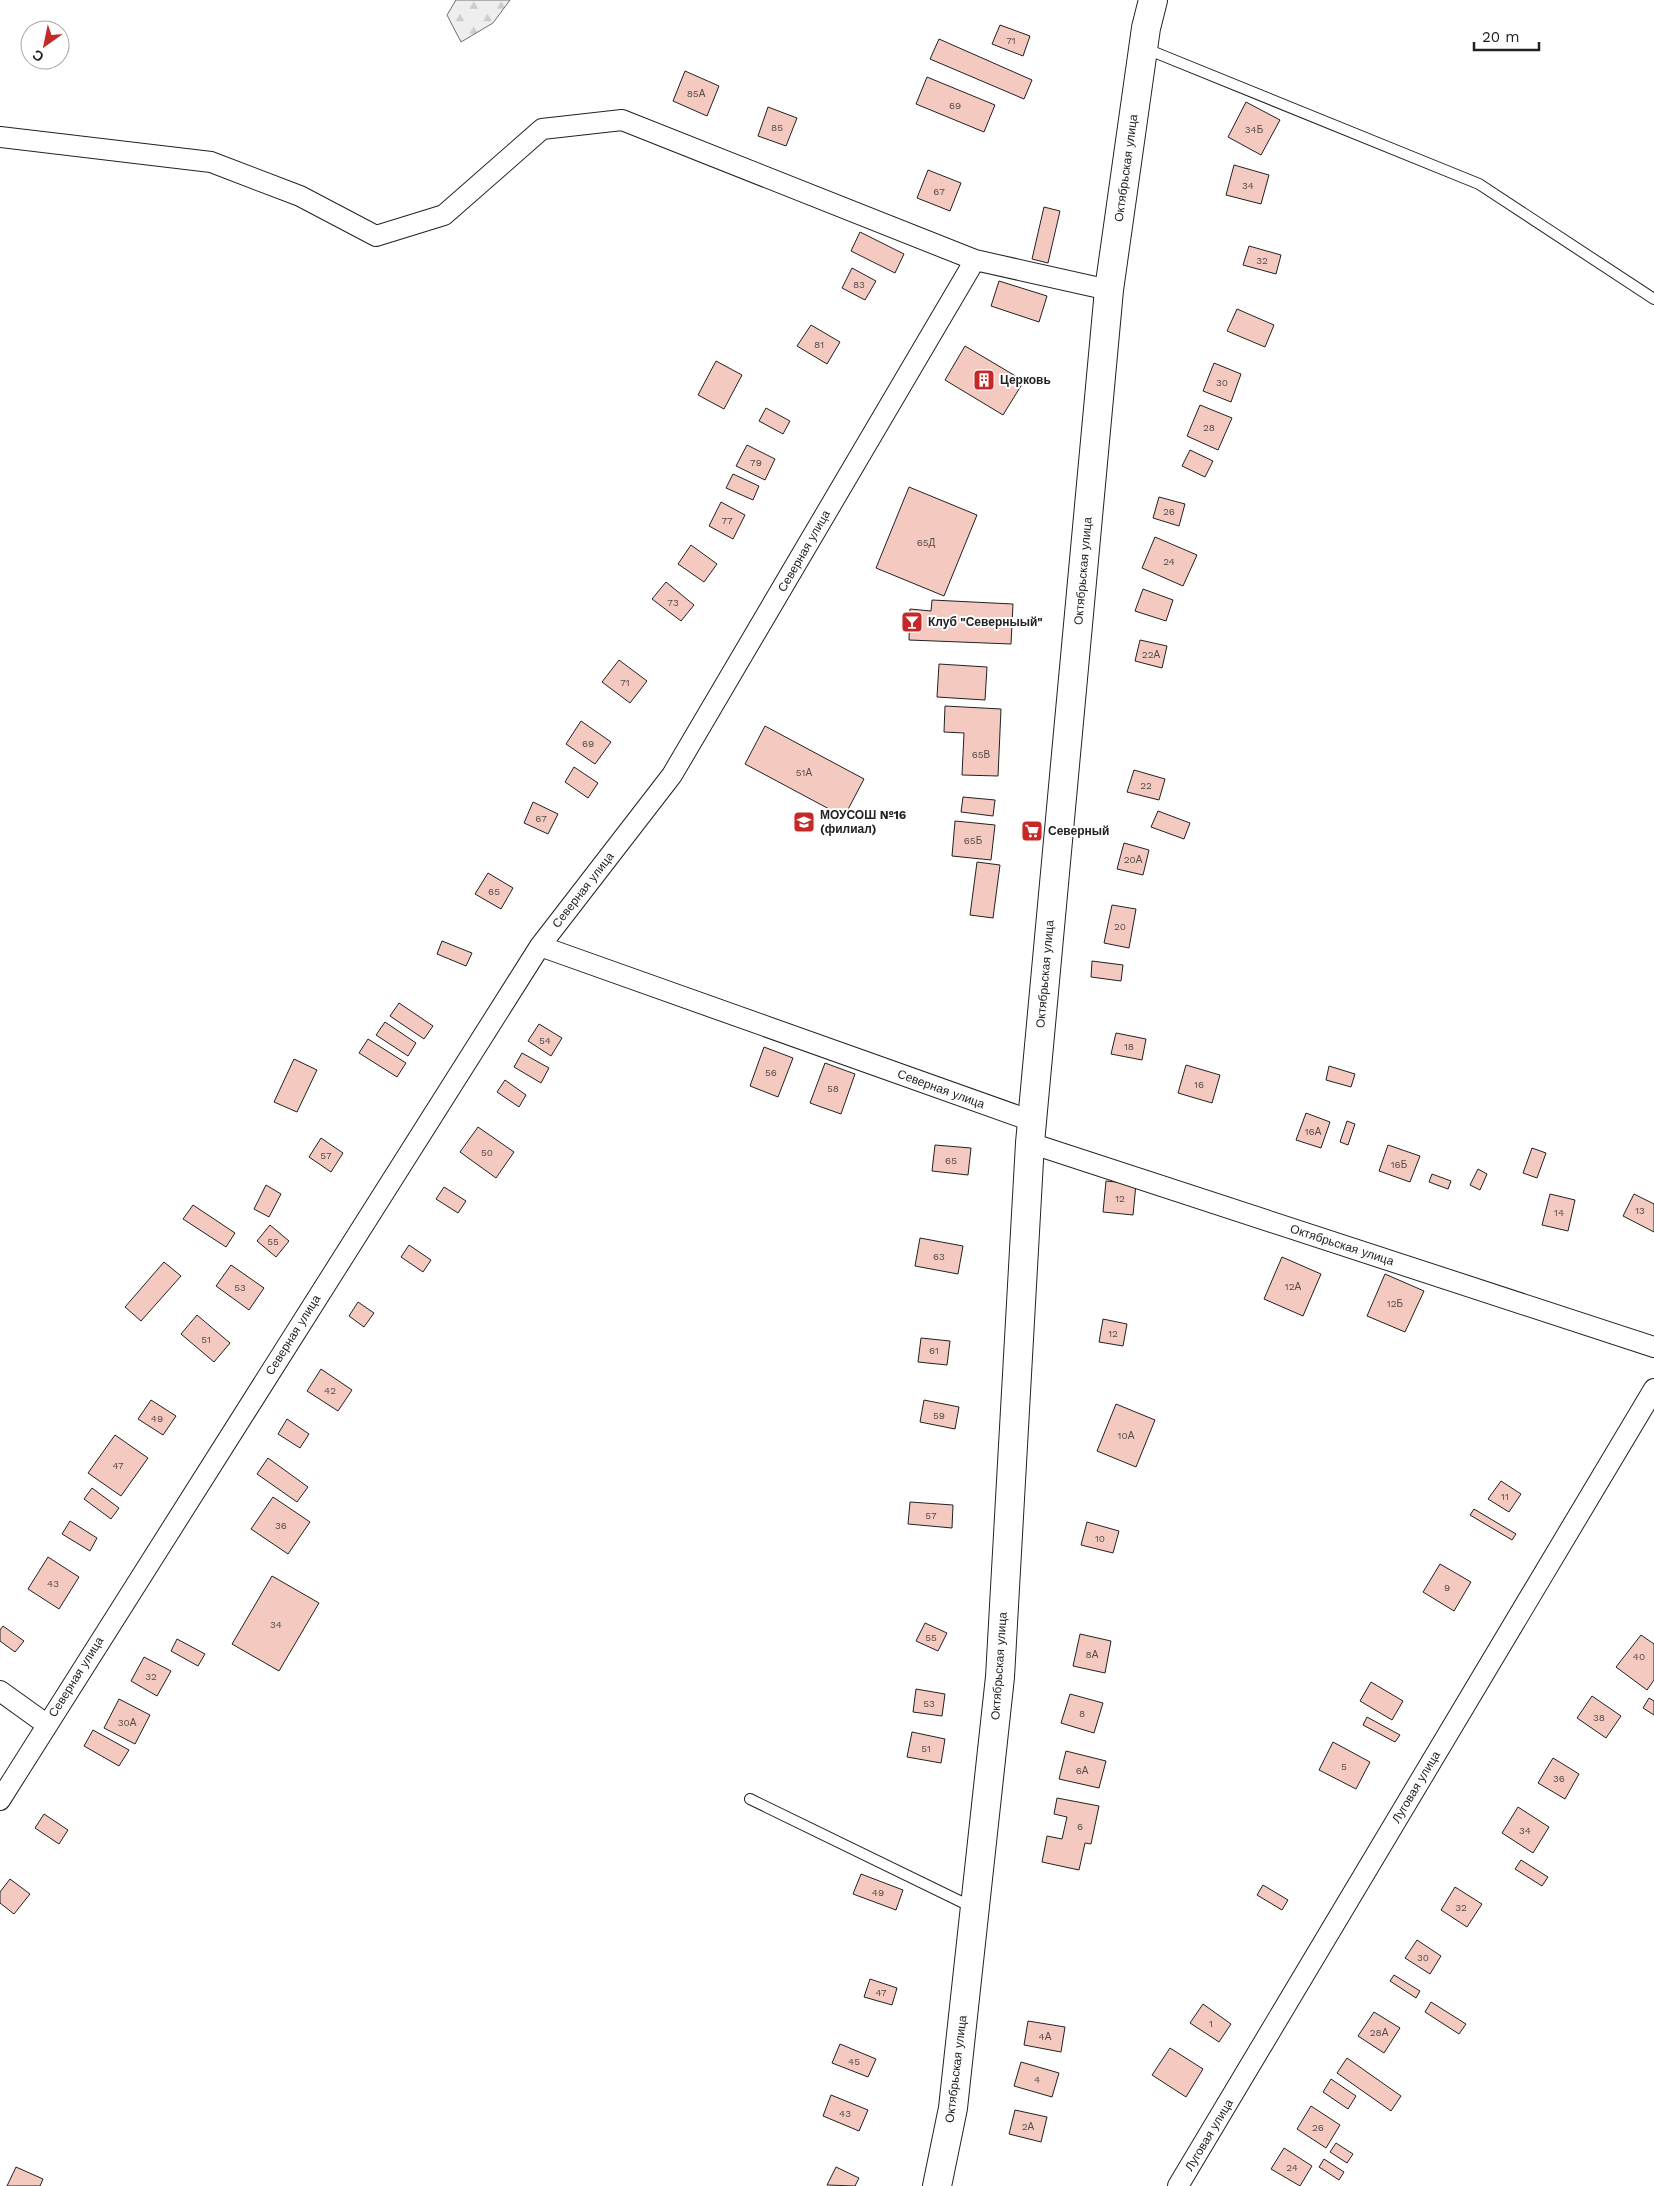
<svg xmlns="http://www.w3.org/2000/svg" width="1654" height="2186" font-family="'Work Sans',sans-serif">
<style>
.forest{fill:url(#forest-firs);stroke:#6f6f6f}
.building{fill:#f3c9c0;stroke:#222}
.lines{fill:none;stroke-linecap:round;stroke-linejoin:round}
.lane-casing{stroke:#222;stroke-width:12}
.street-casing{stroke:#222;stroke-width:22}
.secondary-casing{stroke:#222;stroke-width:30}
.lane{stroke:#fff;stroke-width:10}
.street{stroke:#fff;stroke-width:20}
.secondary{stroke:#fff;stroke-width:28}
.labels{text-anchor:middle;stroke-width:4;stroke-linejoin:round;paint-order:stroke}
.number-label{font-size:10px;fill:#564c4a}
.street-label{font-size:12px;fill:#222;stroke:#fff}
.poi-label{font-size:12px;font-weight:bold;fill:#222;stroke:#fff;text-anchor:start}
</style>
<defs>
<pattern id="forest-firs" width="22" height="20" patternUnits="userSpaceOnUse" patternTransform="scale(1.25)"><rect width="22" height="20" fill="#eee"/><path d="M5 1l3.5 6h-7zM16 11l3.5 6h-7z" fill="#ccc"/></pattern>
</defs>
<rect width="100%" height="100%" fill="#fff"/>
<path class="forest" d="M 456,0 L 510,0 L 493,23 L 461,42 L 447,15 Z"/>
<path class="building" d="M 1000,25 L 1030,36 L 1023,56 L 992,44 Z
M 939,39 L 1032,80 L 1024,99 L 930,59 Z
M 685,71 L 719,86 L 707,116 L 673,101 Z
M 927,77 L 995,105 L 984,132 L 916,104 Z
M 1246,102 L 1280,120 L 1261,155 L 1228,137 Z
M 768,107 L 797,118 L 786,146 L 758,136 Z
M 1234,165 L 1269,175 L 1261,204 L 1226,195 Z
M 928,170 L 961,183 L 950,211 L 917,198 Z
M 1044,207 L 1060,211 L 1048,263 L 1032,259 Z
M 860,232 L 904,254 L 895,273 L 851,251 Z
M 1249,246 L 1281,255 L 1276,274 L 1243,265 Z
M 852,268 L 876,281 L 865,300 L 842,288 Z
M 999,281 L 1047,296 L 1039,322 L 991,306 Z
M 1237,309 L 1274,325 L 1265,347 L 1227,331 Z
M 811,325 L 840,342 L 827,364 L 797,346 Z
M 965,346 L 1024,381 L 1003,415 L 945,380 Z
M 716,361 L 742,375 L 724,409 L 698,395 Z
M 1214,363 L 1241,374 L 1231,402 L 1203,391 Z
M 1200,405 L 1232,418 L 1218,450 L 1187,436 Z
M 766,408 L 790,421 L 783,434 L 759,421 Z
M 747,445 L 775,459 L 765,480 L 736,466 Z
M 1190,450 L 1213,461 L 1205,477 L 1182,466 Z
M 733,474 L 759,486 L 753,500 L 726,488 Z
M 909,487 L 977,515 L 944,596 L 876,568 Z
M 1159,497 L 1185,504 L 1179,526 L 1153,518 Z
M 721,502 L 745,515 L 733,539 L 709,526 Z
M 1155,537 L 1197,555 L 1183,586 L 1142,568 Z
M 691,545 L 717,564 L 704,582 L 678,564 Z
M 666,582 L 694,605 L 681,621 L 652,599 Z
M 1143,589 L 1173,600 L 1166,621 L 1135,611 Z
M 932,600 L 1013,604 L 1011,644 L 909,640 L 910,609 L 931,611 Z
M 1140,640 L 1167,646 L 1162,668 L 1135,661 Z
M 619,660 L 647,681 L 630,703 L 602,682 Z
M 939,664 L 987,667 L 985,700 L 937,697 Z
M 945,706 L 1001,709 L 998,776 L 962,775 L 964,733 L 944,732 Z
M 581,721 L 611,742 L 595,764 L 566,744 Z
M 765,726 L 864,779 L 844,817 L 745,764 Z
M 574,767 L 598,783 L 588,798 L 565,782 Z
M 1134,770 L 1165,779 L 1159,800 L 1127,792 Z
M 963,797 L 995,800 L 993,816 L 961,812 Z
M 533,802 L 558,814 L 548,834 L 524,823 Z
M 1158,811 L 1190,823 L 1184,839 L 1151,827 Z
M 955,821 L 995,825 L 991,860 L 952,856 Z
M 1124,843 L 1149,850 L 1143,875 L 1117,869 Z
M 977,862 L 1000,865 L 993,918 L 970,915 Z
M 488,873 L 513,888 L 501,909 L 475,894 Z
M 1112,905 L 1136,909 L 1129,948 L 1104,943 Z
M 442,941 L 472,953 L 466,966 L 437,954 Z
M 1092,961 L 1123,965 L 1121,981 L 1091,977 Z
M 399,1003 L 433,1026 L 424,1039 L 390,1016 Z
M 385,1022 L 416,1043 L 408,1056 L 376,1035 Z
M 539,1024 L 562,1038 L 551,1056 L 528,1041 Z
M 1116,1033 L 1146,1039 L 1142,1060 L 1111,1054 Z
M 368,1039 L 406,1063 L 397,1077 L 359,1053 Z
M 764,1047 L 793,1058 L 778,1097 L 750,1086 Z
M 522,1053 L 549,1068 L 541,1083 L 514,1067 Z
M 294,1059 L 317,1070 L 297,1112 L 274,1102 Z
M 825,1063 L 855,1074 L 841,1114 L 810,1103 Z
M 1186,1065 L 1220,1075 L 1212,1103 L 1178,1093 Z
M 1329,1066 L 1355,1074 L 1351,1087 L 1326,1080 Z
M 505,1080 L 526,1095 L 519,1107 L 497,1092 Z
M 1306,1113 L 1330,1122 L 1321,1148 L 1296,1140 Z
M 1347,1121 L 1355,1124 L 1348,1145 L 1340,1142 Z
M 478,1127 L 514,1152 L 496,1178 L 460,1152 Z
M 321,1138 L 343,1153 L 331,1172 L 309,1157 Z
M 935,1145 L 971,1148 L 968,1175 L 932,1171 Z
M 1388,1145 L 1420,1156 L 1410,1182 L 1379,1171 Z
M 1532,1148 L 1546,1153 L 1537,1178 L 1523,1173 Z
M 1478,1169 L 1487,1174 L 1480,1190 L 1470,1185 Z
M 1432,1174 L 1451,1181 L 1448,1189 L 1429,1182 Z
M 1106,1181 L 1136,1184 L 1133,1215 L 1103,1212 Z
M 266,1185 L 281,1194 L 269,1217 L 254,1209 Z
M 444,1187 L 466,1201 L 458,1213 L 436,1199 Z
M 1550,1194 L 1575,1200 L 1568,1231 L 1542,1225 Z
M 1634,1194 L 1654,1204 L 1654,1232 L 1623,1216 Z
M 193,1205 L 235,1233 L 226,1247 L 183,1219 Z
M 270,1225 L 289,1241 L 276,1257 L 257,1241 Z
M 920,1238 L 963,1246 L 958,1274 L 915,1266 Z
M 409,1245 L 431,1260 L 423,1272 L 401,1257 Z
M 1282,1257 L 1321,1274 L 1303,1316 L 1264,1299 Z
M 164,1262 L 181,1276 L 141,1321 L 125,1307 Z
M 231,1265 L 264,1288 L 249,1310 L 216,1286 Z
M 1385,1274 L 1424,1291 L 1405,1332 L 1367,1316 Z
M 358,1302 L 374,1313 L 364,1327 L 349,1316 Z
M 197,1315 L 230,1343 L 214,1362 L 181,1334 Z
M 1103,1319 L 1127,1324 L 1123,1346 L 1099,1342 Z
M 921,1338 L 950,1341 L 947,1365 L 918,1362 Z
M 321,1369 L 352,1390 L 338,1411 L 307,1391 Z
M 151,1400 L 176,1416 L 163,1435 L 138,1419 Z
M 924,1400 L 959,1407 L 955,1429 L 920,1422 Z
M 1116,1404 L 1155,1420 L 1136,1467 L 1097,1451 Z
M 287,1419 L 309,1434 L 300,1448 L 278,1434 Z
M 115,1435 L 148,1458 L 121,1496 L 88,1473 Z
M 268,1458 L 308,1487 L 297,1502 L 257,1474 Z
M 1501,1481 L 1521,1494 L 1509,1512 L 1488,1499 Z
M 92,1488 L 119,1508 L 111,1519 L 84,1499 Z
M 273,1497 L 310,1522 L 288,1554 L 251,1529 Z
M 910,1502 L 953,1505 L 952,1528 L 908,1524 Z
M 1474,1509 L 1516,1534 L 1512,1540 L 1470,1515 Z
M 70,1521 L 97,1538 L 90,1551 L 62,1534 Z
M 1087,1522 L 1119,1531 L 1113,1553 L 1081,1545 Z
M 48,1557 L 79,1577 L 59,1609 L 28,1589 Z
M 1440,1564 L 1471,1582 L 1454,1611 L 1423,1592 Z
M 272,1576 L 319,1603 L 279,1671 L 232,1644 Z
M 925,1623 L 947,1633 L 938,1651 L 916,1641 Z
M 3,1626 L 24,1641 L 15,1652 L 0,1641 L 0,1630 Z
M 1080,1634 L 1111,1641 L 1105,1673 L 1073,1666 Z
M 1641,1635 L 1654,1644 L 1654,1680 L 1647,1690 L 1616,1667 Z
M 177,1639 L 205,1654 L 198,1666 L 171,1651 Z
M 144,1657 L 171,1671 L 157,1696 L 131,1681 Z
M 1371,1682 L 1403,1701 L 1392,1720 L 1360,1701 Z
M 916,1689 L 945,1694 L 942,1716 L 913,1712 Z
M 1070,1694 L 1103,1703 L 1094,1733 L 1061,1723 Z
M 1592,1696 L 1621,1716 L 1606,1738 L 1577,1718 Z
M 1649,1698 L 1654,1701 L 1654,1715 L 1643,1708 Z
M 119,1699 L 150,1715 L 135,1744 L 104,1728 Z
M 1367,1717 L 1400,1735 L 1395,1742 L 1363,1725 Z
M 93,1730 L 129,1750 L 119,1766 L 84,1746 Z
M 912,1732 L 945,1739 L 941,1763 L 907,1757 Z
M 1333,1742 L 1370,1762 L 1356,1789 L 1319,1770 Z
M 1066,1751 L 1106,1761 L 1099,1788 L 1059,1779 Z
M 1553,1758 L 1579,1774 L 1565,1799 L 1538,1783 Z
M 1057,1798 L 1099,1806 L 1091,1844 L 1085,1843 L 1079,1870 L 1042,1862 L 1047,1836 L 1062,1839 L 1067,1817 L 1054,1814 Z
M 1518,1807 L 1549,1827 L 1533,1853 L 1502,1833 Z
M 44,1814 L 68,1830 L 59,1844 L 35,1828 Z
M 1521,1860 L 1548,1877 L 1542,1886 L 1515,1869 Z
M 861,1874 L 903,1890 L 896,1910 L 853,1894 Z
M 10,1879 L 30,1894 L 14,1914 L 0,1903 L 0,1892 Z
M 1263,1885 L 1288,1900 L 1282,1910 L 1257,1895 Z
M 1455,1887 L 1482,1904 L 1467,1927 L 1441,1910 Z
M 1417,1940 L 1441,1956 L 1430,1974 L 1405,1958 Z
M 1394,1975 L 1420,1991 L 1416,1998 L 1390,1981 Z
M 870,1979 L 897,1988 L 892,2005 L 864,1997 Z
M 1431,2002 L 1466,2024 L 1459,2034 L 1425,2012 Z
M 1203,2004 L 1231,2024 L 1219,2042 L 1190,2023 Z
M 1374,2012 L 1400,2028 L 1384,2053 L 1358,2036 Z
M 1028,2021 L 1065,2027 L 1061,2052 L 1024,2045 Z
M 840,2044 L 876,2059 L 868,2077 L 832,2063 Z
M 1170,2048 L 1203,2069 L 1186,2097 L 1152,2075 Z
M 1347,2058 L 1401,2096 L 1391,2111 L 1337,2073 Z
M 1021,2062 L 1059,2073 L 1052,2097 L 1014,2086 Z
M 1331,2079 L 1356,2096 L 1348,2109 L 1323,2092 Z
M 831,2095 L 868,2110 L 859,2131 L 823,2116 Z
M 1311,2106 L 1340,2125 L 1326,2148 L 1297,2129 Z
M 1015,2110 L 1047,2117 L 1041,2142 L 1009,2134 Z
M 1336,2143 L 1353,2154 L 1347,2163 L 1330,2152 Z
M 1284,2148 L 1312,2166 L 1300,2186 L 1271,2169 Z
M 1324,2159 L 1344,2172 L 1339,2180 L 1319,2167 Z
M 16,2167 L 43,2179 L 40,2186 L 7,2186 Z
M 836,2167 L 859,2178 L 855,2186 L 827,2185 Z"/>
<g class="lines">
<g class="lane-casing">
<path id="lane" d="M 1144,48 L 1479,184 L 1654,299
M 750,1799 L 974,1908"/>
</g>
<g class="street-casing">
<path id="street" d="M 0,137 L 211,162 L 300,196 L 376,236 L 444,215 L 542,129 L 622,120 L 975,260
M 540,946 L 1032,1121
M 1030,1143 L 1654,1347
M 0,1691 L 46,1724
M 0,1800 L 540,946 L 672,775 L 975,260 L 1109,290
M 1178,2186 L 1654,1389"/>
</g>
<g class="secondary-casing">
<path id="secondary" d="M 937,2186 L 953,2108 L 1000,1677 L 1030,1143 L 1109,290 L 1146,28 L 1153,0"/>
</g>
<use href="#lane" class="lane"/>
<use href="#street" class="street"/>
<use href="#secondary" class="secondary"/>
</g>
<defs>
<g id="building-square" transform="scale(1.125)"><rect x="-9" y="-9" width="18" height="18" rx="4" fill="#c62828" stroke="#fff"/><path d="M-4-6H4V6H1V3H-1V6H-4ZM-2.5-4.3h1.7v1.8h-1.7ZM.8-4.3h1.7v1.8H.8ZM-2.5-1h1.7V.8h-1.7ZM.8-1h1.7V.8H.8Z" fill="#fff"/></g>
<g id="bar-square" transform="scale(1.125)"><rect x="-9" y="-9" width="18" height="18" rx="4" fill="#c62828" stroke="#fff"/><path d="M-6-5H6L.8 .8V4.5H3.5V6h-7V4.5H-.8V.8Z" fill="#fff"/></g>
<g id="school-square" transform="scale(1.125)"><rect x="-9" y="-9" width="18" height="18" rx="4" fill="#c62828" stroke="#fff"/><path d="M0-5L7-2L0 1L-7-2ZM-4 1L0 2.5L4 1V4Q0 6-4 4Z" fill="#fff"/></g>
<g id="supermarket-square" transform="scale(1.125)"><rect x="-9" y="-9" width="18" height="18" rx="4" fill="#c62828" stroke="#fff"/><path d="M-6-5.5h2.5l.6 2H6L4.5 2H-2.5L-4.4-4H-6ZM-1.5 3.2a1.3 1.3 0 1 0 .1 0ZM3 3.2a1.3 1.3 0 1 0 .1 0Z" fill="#fff"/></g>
</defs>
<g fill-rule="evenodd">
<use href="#building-square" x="984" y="380"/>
<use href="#bar-square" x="912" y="622"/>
<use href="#school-square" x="804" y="822"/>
<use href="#supermarket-square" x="1032" y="831"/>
</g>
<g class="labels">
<g class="number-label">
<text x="1011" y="44">71</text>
<text x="696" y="97">85А</text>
<text x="955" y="109">69</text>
<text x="777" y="131">85</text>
<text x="1254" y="133">34Б</text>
<text x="1248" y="189">34</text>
<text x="939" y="195">67</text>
<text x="1262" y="264">32</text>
<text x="859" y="288">83</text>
<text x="819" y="348">81</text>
<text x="1222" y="386">30</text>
<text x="1209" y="431">28</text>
<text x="756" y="466">79</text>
<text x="1169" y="515">26</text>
<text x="727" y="524">77</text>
<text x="926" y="546">65Д</text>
<text x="1169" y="565">24</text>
<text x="673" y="606">73</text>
<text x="1151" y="658">22А</text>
<text x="625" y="686">71</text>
<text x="588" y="747">69</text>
<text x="981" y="758">65В</text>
<text x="804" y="776">51А</text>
<text x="1146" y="789">22</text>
<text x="541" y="822">67</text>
<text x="973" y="844">65Б</text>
<text x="1133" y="863">20А</text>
<text x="494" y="895">65</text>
<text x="1120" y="930">20</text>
<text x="545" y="1044">54</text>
<text x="1129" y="1050">18</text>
<text x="771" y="1076">56</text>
<text x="1199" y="1088">16</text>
<text x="833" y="1092">58</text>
<text x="1313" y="1135">16А</text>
<text x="487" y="1156">50</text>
<text x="326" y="1159">57</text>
<text x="951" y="1164">65</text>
<text x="1399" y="1168">16Б</text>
<text x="1120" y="1202">12</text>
<text x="1640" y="1214">13</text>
<text x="1559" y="1216">14</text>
<text x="273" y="1245">55</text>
<text x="939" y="1260">63</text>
<text x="1293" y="1290">12А</text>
<text x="240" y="1291">53</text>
<text x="1395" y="1307">12Б</text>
<text x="1113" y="1337">12</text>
<text x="206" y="1343">51</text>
<text x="934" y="1354">61</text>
<text x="330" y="1394">42</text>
<text x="939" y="1419">59</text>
<text x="157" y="1422">49</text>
<text x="1126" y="1439">10А</text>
<text x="118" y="1469">47</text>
<text x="1505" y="1500">11</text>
<text x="931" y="1519">57</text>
<text x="281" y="1529">36</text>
<text x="1100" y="1542">10</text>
<text x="53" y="1587">43</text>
<text x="1447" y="1591">9</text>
<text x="276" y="1628">34</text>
<text x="931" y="1641">55</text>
<text x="1092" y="1658">8А</text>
<text x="1639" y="1660">40</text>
<text x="151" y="1680">32</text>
<text x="929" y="1707">53</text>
<text x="1082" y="1717">8</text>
<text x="1599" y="1721">38</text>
<text x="127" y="1726">30А</text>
<text x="926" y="1752">51</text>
<text x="1344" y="1770">5</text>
<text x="1082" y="1774">6А</text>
<text x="1559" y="1782">36</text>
<text x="1080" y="1830">6</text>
<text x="1525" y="1834">34</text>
<text x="878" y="1896">49</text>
<text x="1461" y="1911">32</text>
<text x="1423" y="1961">30</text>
<text x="881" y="1996">47</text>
<text x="1211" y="2027">1</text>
<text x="1379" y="2036">28А</text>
<text x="1045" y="2040">4А</text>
<text x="854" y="2065">45</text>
<text x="1037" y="2083">4</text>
<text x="845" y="2117">43</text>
<text x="1028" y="2130">2А</text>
<text x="1318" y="2131">26</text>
<text x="1292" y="2171">24</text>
</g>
<g class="street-label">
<text transform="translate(1126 168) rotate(-82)" y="4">Октябрьская улица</text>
<text transform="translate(804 551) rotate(-60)" y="4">Северная улица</text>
<text transform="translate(1083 571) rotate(-85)" y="4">Октябрьская улица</text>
<text transform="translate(583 890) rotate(-52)" y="4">Северная улица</text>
<text transform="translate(1045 974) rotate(-85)" y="4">Октябрьская улица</text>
<text transform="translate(941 1089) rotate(20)" y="4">Северная улица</text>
<text transform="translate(1342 1245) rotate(18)" y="4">Октябрьская улица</text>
<text transform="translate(293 1335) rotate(-58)" y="4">Северная улица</text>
<text transform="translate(999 1666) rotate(-86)" y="4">Октябрьская улица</text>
<text transform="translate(76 1677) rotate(-58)" y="4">Северная улица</text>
<text transform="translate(1416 1787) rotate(-59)" y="4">Луговая улица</text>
<text transform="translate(956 2069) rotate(-83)" y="4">Октябрьская улица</text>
<text transform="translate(1209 2135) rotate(-59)" y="4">Луговая улица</text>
</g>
<g class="poi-label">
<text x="1000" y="384">Церковь</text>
<text x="928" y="626">Клуб "Северныый"</text>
<text x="820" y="819">МОУСОШ №16<tspan x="820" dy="14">(филиал)</tspan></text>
<text x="1048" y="835">Северный</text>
</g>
</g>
<g transform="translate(45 45) rotate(213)"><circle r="24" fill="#ffffff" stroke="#a7a7a7"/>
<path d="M0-4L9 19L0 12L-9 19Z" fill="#c62828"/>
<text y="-8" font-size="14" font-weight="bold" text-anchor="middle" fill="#222222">С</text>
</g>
<path d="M1474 42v8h65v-8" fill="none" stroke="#222222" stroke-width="2.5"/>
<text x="1482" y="42" font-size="15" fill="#222222" stroke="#ffffff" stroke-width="4" paint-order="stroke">20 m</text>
</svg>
